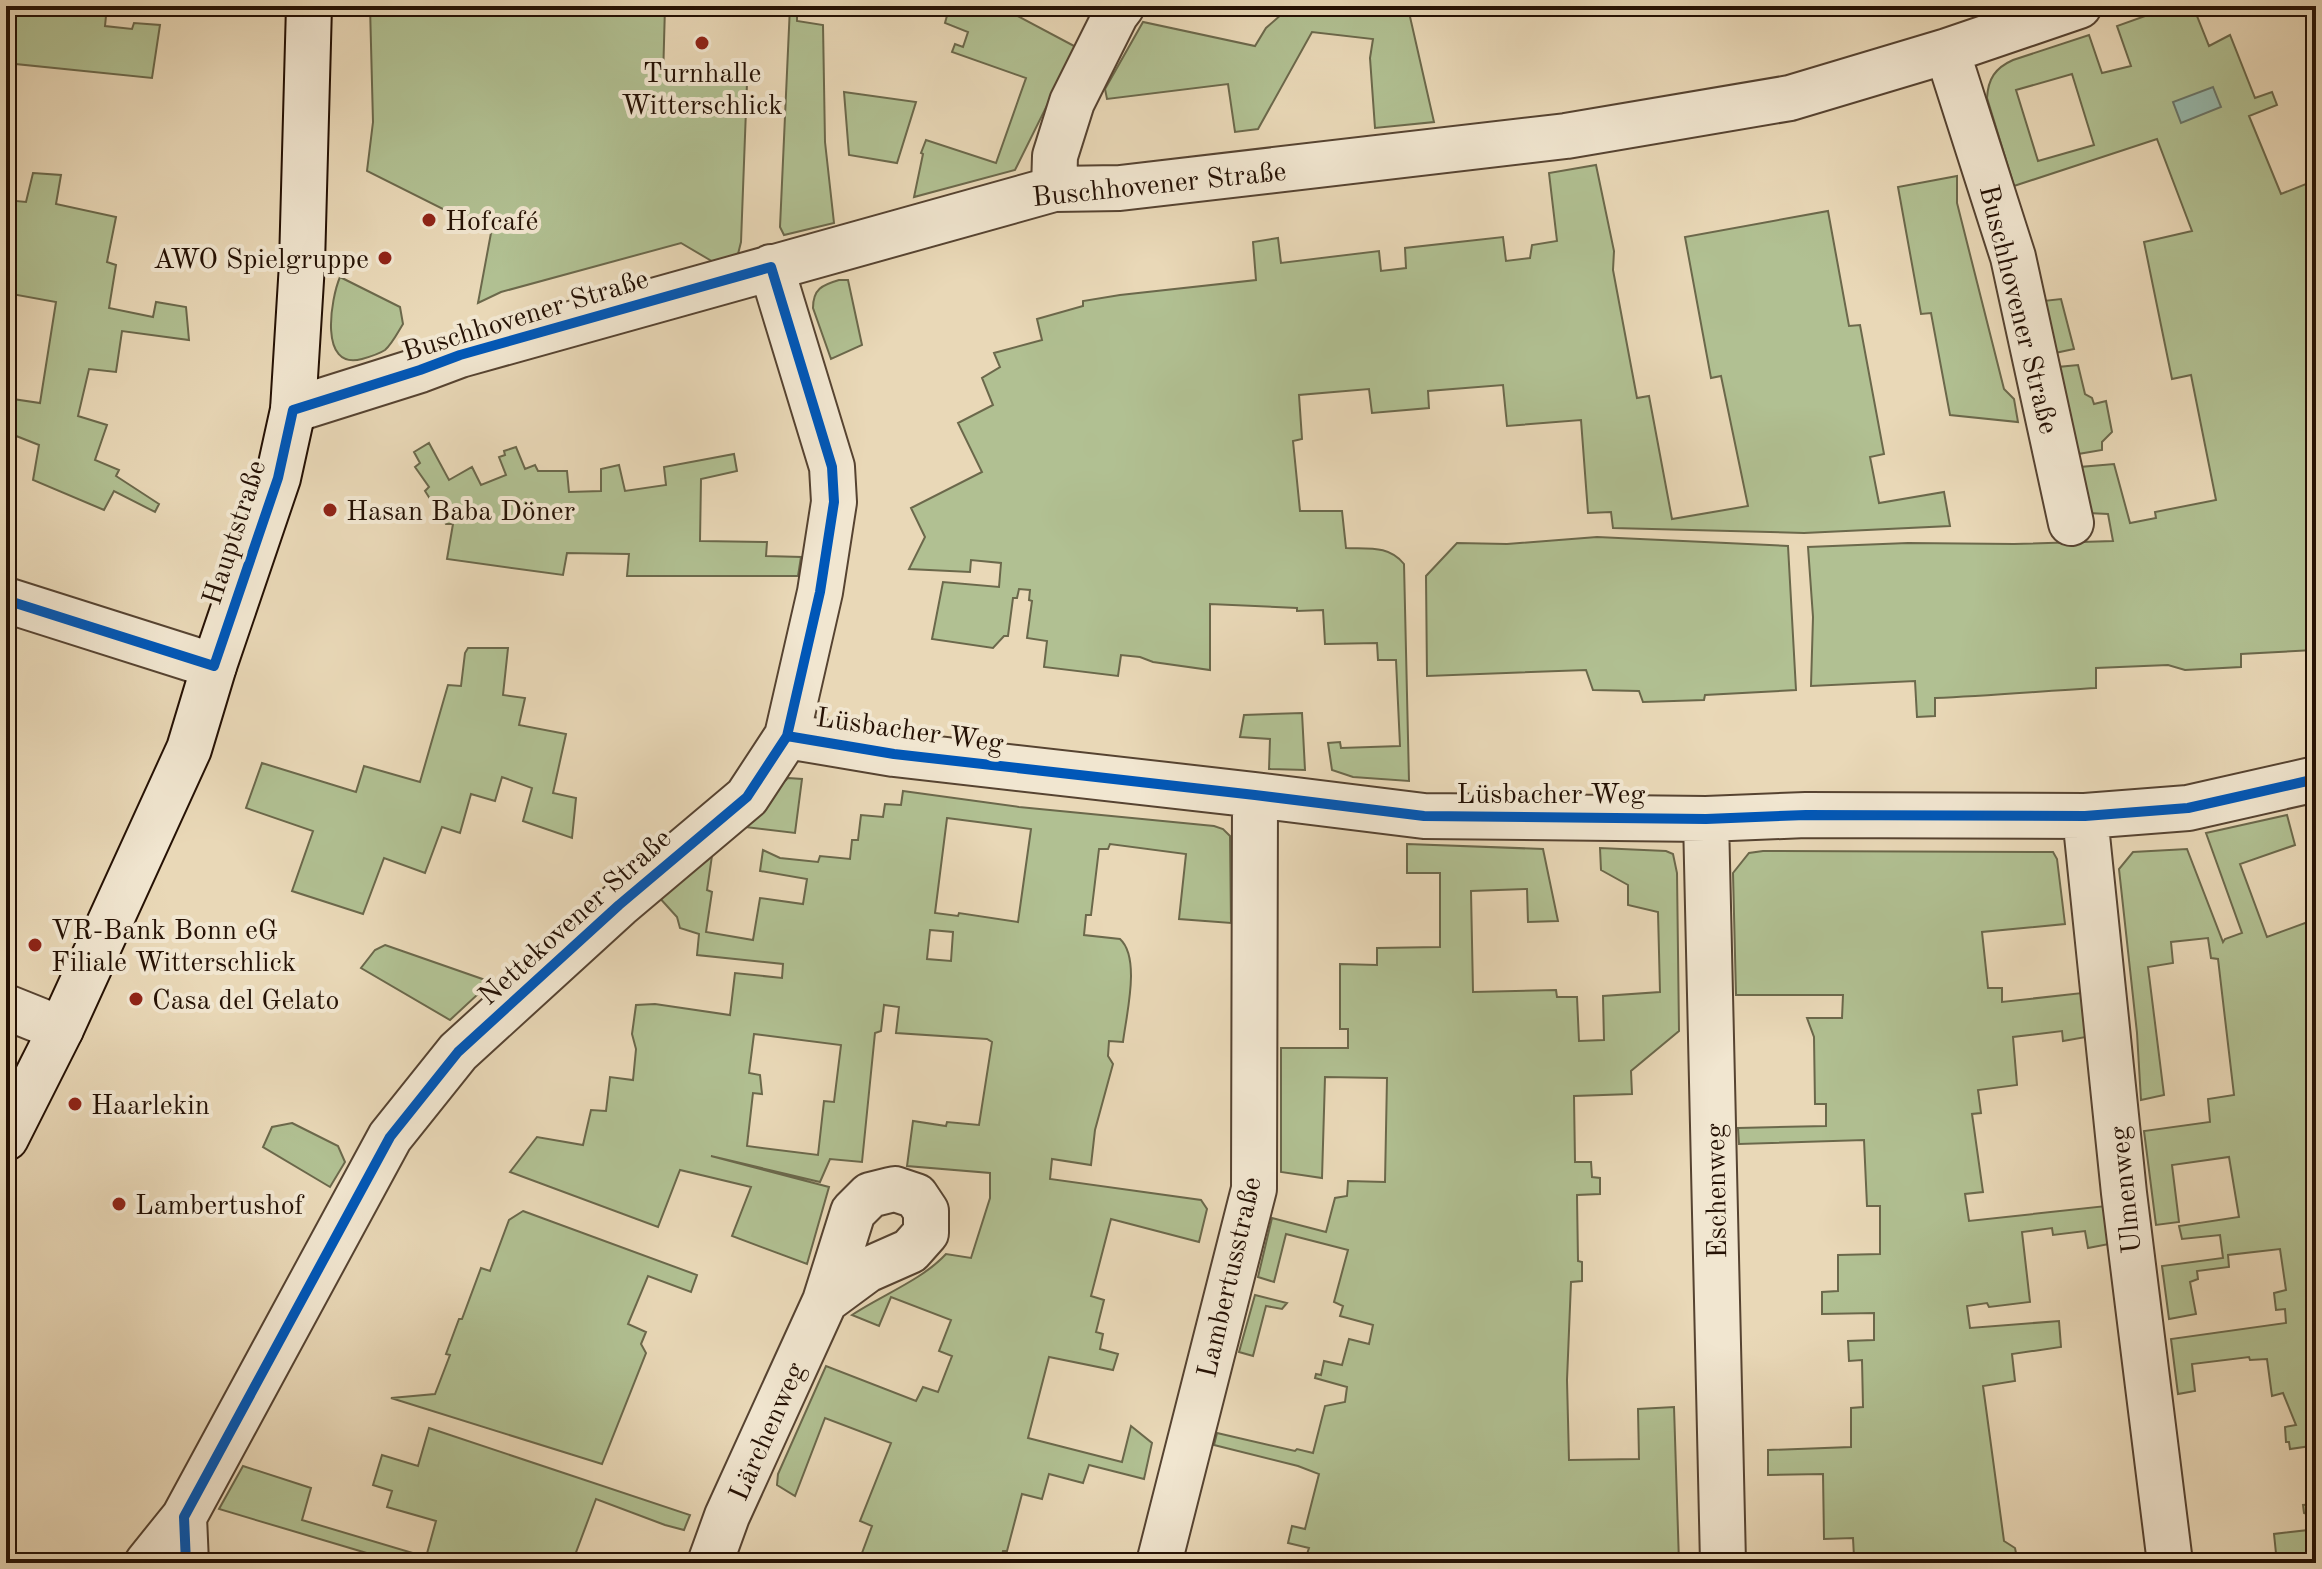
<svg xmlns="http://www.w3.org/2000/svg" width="2322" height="1569" font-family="'Old Standard TT',serif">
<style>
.green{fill:#b1c092;stroke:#6b684b;stroke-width:2;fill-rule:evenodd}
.water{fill:#97baae;stroke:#69766a;stroke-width:2}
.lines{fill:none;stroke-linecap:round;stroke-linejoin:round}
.minor-casing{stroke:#564331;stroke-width:48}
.secondary-casing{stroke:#251104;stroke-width:48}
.minor{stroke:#f1e6d0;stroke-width:44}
.secondary{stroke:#f1e6d0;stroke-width:44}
.cycleway-casing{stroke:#f1e6d0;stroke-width:15}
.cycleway{stroke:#0057b8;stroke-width:10}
.poi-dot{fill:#8f2418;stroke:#f1e6d0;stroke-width:3}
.labels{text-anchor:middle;stroke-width:8;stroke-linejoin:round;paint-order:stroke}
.poi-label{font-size:28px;fill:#251104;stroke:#f1e6d0;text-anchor:start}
.street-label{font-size:28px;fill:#251104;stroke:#f1e6d0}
</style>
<rect width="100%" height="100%" fill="#e9d8b7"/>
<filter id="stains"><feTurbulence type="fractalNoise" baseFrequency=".0025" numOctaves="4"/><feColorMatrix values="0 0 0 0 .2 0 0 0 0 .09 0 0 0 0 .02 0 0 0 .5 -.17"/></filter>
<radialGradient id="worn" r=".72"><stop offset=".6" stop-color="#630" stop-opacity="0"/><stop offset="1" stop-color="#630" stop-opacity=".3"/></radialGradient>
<path class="green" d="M 6,6 L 107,6 L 105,26 L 132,29 L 134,23 L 160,25 L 152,78 L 6,63 Z
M 370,6 L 665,6 L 663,79 L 747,83 L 741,242 L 738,254 L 728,260 L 715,263 L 681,243 L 501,292 L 478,303 L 491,233 L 367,171 L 373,122 Z
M 790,6 L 797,6 L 797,21 L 823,25 L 825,142 L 834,223 L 784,235 L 780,227 Z
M 921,6 L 999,6 L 1076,47 L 1015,170 L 914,197 L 923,154 L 921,153 L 926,140 L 996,163 L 1026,78 L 952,52 L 955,44 L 963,47 L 968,32 L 945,23 L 948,12 Z
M 1291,6 L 1415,6 L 1408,8 L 1434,122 L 1375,128 L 1370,58 L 1373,39 L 1312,32 L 1258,129 L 1235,132 L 1228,84 L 1107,99 L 1105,89 L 1143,22 L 1255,46 L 1266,28 Z
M 2173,6 L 2193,6 L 2209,46 L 2230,35 L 2255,98 L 2272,92 L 2277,105 L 2249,116 L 2281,194 L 2316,180 L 2316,666 L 2314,650 L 2241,654 L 2241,667 L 2185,670 L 2168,665 L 2096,668 L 2096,688 C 2042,691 1989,696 1935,698 L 1935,716 L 1917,717 L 1915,681 L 1811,686 L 1813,617 L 1808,547 L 1908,543 L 2014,544 L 2113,541 L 2108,514 L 2088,513 L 2080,467 L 2114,464 L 2130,523 L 2156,518 L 2155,512 L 2216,500 L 2191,375 L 2172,379 L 2144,242 L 2192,231 L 2157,139 L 2014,186 L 1987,98 C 1988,79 1995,68 2013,60 L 2089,35 L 2102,73 L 2131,66 L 2117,26 ZM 2072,74 L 2094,145 L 2038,161 L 2016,90 Z
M 844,92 L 916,102 L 897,163 L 849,155 Z
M 1596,165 L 1614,251 L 1613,270 L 1637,398 L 1649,396 L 1672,519 L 1748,506 L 1721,376 L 1711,378 L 1685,237 L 1828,211 L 1849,326 L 1860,325 L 1884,454 L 1870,457 L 1879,503 L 1944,492 L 1950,526 L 1804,533 L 1613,528 L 1611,512 L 1588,513 L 1581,420 L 1507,426 L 1503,385 L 1428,391 L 1429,408 L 1372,413 L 1369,389 L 1299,395 L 1302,439 L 1293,441 L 1300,511 L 1342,511 L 1346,548 C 1368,549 1389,545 1404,564 L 1409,781 L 1353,777 L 1332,770 L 1328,743 L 1340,742 L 1341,748 L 1400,746 L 1396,660 L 1378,660 L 1377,643 L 1325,644 L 1323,610 L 1297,611 L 1297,608 L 1210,604 L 1210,670 L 1153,662 L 1140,657 L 1121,655 L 1118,676 L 1044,667 L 1047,641 L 1027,638 L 1032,601 L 1029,600 L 1030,590 L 1019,589 L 1017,598 L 1013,598 L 1008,636 L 1004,636 L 993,648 L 932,639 L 943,582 L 999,587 L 1001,563 L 971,560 L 970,572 L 909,569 L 925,537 L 911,508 L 982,472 L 958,423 L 993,405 L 982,378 L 1000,367 L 994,353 L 1042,340 L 1037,319 L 1083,306 L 1083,301 L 1120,295 L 1256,280 L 1253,242 L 1278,238 L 1281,263 L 1379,251 L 1381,271 L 1406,268 L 1405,248 L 1503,237 L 1506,261 L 1530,258 L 1532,245 L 1557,241 L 1549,173 Z
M 33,173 L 61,175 L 56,204 L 116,217 L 107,262 L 116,265 L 109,308 L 153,317 L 156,302 L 186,307 L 189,340 L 122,331 L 116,372 L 89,369 L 78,416 L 107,425 L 95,460 L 119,470 L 116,476 L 159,504 L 155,512 L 114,491 L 104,510 L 33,480 L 39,445 L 6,432 L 6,398 L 40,403 L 56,302 L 6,293 L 6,200 L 26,202 Z
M 1957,176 L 1957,203 L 2004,389 L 2014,399 L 2018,422 L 1950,415 L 1931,313 L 1921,314 L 1898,187 Z
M 340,277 L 400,307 L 403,324 C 398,332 392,344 385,350 C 379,354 369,357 362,359 C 318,371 331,298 340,277 Z
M 839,280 L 848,280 L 862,345 L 831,359 L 813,308 C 813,289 822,285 839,280 Z
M 2061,299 L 2074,349 L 2055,353 L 2043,301 Z
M 2078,365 L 2085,394 L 2092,398 L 2094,404 L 2106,401 L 2112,432 L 2102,442 L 2102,450 L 2078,454 L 2058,367 Z
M 429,443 L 449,480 L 472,467 L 481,485 L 506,475 L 499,457 L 505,455 L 504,451 L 516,447 L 525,469 L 535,465 L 538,471 L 567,471 L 569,492 L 601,491 L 601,469 L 619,465 L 625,491 L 666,485 L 664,467 L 734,454 L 737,471 L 701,479 L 700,541 L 767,542 L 766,556 L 801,557 L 798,576 L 627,576 L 629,554 L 567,553 L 563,575 L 447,559 L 453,524 L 446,524 L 425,491 L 429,487 L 415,467 L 420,463 L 414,452 Z
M 1597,537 L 1788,546 L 1796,690 L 1705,695 L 1704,700 L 1643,702 L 1639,691 L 1593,690 L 1586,670 L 1427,676 L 1426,576 L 1457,543 L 1507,544 Z
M 468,648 L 508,648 L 503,695 L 525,698 L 519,725 L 566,734 L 553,793 L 576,798 L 572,838 L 523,821 L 532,788 L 502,777 L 495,801 L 471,794 L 460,833 L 442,827 L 425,873 L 384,858 L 363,914 L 292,891 L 313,831 L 246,808 L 262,763 L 356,792 L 364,766 L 420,782 L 448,685 L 461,686 L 465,653 Z
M 1302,713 L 1305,770 L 1269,769 L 1270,739 L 1240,737 L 1244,715 Z
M 788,778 L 802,779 L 795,833 L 737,826 Z
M 903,791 L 1019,807 L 1214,826 L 1223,829 L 1230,836 L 1231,923 L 1179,919 L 1186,854 L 1110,844 L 1108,849 L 1099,849 L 1091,915 L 1086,915 L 1084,935 L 1120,939 C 1141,958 1126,1016 1123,1042 L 1109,1041 L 1108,1056 L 1113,1064 L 1095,1130 L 1091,1165 L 1052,1159 L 1050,1179 L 1201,1200 L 1207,1209 L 1199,1242 L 1111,1219 L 1091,1296 L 1104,1300 L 1096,1332 L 1103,1334 L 1100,1349 L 1118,1354 L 1113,1370 L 1049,1357 L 1028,1438 L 1122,1462 L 1131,1426 L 1152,1443 L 1144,1479 L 1089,1465 L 1083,1483 L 1049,1474 L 1042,1499 L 1022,1494 L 1007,1551 L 1003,1551 L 1000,1563 L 838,1563 L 841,1555 L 859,1561 L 872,1526 L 860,1521 L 891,1443 L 825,1418 L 795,1496 L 777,1485 L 778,1474 L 826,1366 L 916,1401 L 923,1387 L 938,1392 L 952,1356 L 939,1351 L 951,1320 L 891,1297 L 879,1326 L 852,1315 C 882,1295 922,1280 946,1254 L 971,1258 L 990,1198 L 990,1173 L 907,1166 L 913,1121 L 946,1126 L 947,1122 L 979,1125 L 992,1042 L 987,1039 L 896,1033 L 899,1007 L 884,1005 L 881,1031 L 875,1033 L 862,1162 L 830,1159 L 820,1182 L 711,1156 L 829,1187 L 807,1264 L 732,1236 L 751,1187 L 680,1170 L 658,1227 L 510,1172 L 537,1137 L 583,1145 L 591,1110 L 606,1111 L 610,1077 L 633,1080 L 636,1049 L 632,1034 L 636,1005 L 655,1004 L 730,1015 L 735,973 L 782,978 L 783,964 L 697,955 L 699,934 L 680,928 L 677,917 L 657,895 L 714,842 L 707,890 L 712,892 L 706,932 L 753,940 L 760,898 L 803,904 L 807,879 L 760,871 L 763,850 L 780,858 L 818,862 L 820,856 L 850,859 L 852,840 L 858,840 L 861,815 L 883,817 L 885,804 L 901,805 ZM 947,818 L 1031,829 L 1018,922 L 959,913 L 958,916 L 935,913 ZM 930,930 L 953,932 L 951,961 L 927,959 ZM 754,1034 L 841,1045 L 834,1102 L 824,1101 L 818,1155 L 747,1146 L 753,1093 L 762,1094 L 760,1075 L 749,1073 Z
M 2287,815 L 2295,845 L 2240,864 L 2267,937 L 2316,919 L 2316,1489 L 2311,1446 L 2290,1449 L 2289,1442 L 2286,1442 L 2285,1427 L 2296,1425 L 2283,1393 L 2272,1396 L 2267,1359 L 2250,1360 L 2249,1357 L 2192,1364 L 2195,1391 L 2178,1394 L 2171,1339 L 2286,1323 L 2285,1309 L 2276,1310 L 2274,1293 L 2286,1290 L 2280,1249 L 2228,1255 L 2229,1267 L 2197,1271 L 2198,1279 L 2190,1282 L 2196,1314 L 2169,1319 L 2162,1266 L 2223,1258 L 2220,1235 L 2182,1239 L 2179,1226 L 2239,1217 L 2229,1157 L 2172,1165 L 2179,1222 L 2156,1225 L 2144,1131 L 2210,1122 L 2208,1099 L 2234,1095 L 2218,959 L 2211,958 L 2208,938 L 2171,942 L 2173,963 L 2148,967 L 2164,1095 L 2141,1100 L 2137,1033 L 2119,869 L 2133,852 L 2187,849 L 2223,942 L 2225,939 L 2242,933 L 2206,833 Z
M 1407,844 L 1543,849 L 1558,921 L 1528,922 L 1527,889 L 1471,891 L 1473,992 L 1556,990 L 1557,997 L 1577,997 L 1579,1041 L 1604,1040 L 1603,996 L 1660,992 L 1658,912 L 1628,905 L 1628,885 L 1601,870 L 1600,848 L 1666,851 L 1673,854 L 1677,873 L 1679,1031 L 1631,1071 L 1632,1094 L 1574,1096 L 1575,1162 L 1591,1162 L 1592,1177 L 1600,1178 L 1600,1194 L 1577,1195 L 1578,1261 L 1582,1262 L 1582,1281 L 1571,1282 L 1567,1380 L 1569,1460 L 1639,1459 L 1638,1409 L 1674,1407 L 1679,1563 L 1304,1563 L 1309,1548 L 1288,1543 L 1292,1526 L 1305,1529 L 1319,1474 L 1298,1466 L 1214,1445 L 1217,1433 L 1295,1451 L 1297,1449 L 1313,1453 L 1325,1406 L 1345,1402 L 1347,1387 L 1315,1378 L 1316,1374 L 1321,1375 L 1324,1361 L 1342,1365 L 1349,1339 L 1369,1344 L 1373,1325 L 1340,1316 L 1343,1306 L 1334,1302 L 1348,1250 L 1286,1234 L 1274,1282 L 1258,1277 L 1272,1218 L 1326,1232 L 1335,1198 L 1347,1196 L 1348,1181 L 1385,1182 L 1387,1078 L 1325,1077 L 1322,1178 L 1281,1172 L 1281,1048 L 1348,1048 L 1348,1029 L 1340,1029 L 1340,964 L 1377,965 L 1377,948 L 1440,947 L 1440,873 L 1407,873 Z
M 1763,851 L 2047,852 L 2053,852 L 2057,859 L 2065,924 L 1982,932 L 1988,988 L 2002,988 L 2002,1002 L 2082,993 L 2086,1037 L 2063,1041 L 2062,1031 L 2013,1037 L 2017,1085 L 1978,1090 L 1981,1113 L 1972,1114 L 1983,1192 L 1965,1194 L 1969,1221 L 2106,1206 L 2109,1244 L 2088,1248 L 2085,1231 L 2053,1235 L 2052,1228 L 2022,1232 L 2030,1302 L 1989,1307 L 1987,1303 L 1967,1306 L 1970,1328 L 2059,1321 L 2061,1347 L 2012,1354 L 2015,1381 L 1983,1386 L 2004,1541 L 2015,1548 L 2018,1563 L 1866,1563 L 1866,1557 L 1854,1557 L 1853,1538 L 1824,1539 L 1823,1474 L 1768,1475 L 1768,1450 L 1851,1447 L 1851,1408 L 1863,1407 L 1862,1360 L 1849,1361 L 1848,1341 L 1874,1340 L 1874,1313 L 1822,1314 L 1822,1292 L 1838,1291 L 1838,1255 L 1880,1254 L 1880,1206 L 1867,1206 L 1864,1140 L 1739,1144 L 1738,1128 L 1826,1126 L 1826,1104 L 1815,1104 L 1814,1037 L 1807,1018 L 1842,1018 L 1843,995 L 1736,995 L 1733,873 L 1749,853 Z
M 385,945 L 491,982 L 450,1020 L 361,968 L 375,950 Z
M 292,1123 L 338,1146 L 345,1162 L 330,1187 L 263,1147 L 272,1127 Z
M 523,1211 L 697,1275 L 691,1292 L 648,1276 L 628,1324 L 646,1332 L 641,1344 L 646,1353 L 602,1464 L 391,1398 L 435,1394 L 450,1355 L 446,1354 L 459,1319 L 462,1319 L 481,1268 L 490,1271 L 509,1220 Z
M 1255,1295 L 1287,1303 L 1282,1309 L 1266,1306 L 1253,1356 L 1239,1352 Z
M 429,1428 L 690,1515 L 684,1530 L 665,1525 L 596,1499 L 572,1563 L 368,1563 L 370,1554 L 219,1509 L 243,1466 L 311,1488 L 302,1520 L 426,1557 L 436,1521 L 387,1507 L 392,1491 L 373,1485 L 382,1455 L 418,1466 Z
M 2316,1504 L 2316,1563 L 2277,1563 L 2274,1534 L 2308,1530 L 2307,1514 L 2304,1513 L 2303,1505 Z"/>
<path class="water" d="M 2213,87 L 2221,107 L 2181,123 L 2173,102 Z"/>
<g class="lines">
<g class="minor-casing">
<path id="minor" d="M 1947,51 L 2013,257 L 2071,523
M 1054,189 L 1055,156 L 1072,102 L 1116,14 L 1122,6
M 293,410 L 420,370 L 460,355 L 1054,189 L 1120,188 L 1566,136 L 1790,98 L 1947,51 L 2079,6
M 6,600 L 214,666
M 787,736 L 894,754 L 1255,795 L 1424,816 L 1706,819 L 1806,815 L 2085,816 L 2188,808 L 2316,779
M 2085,816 L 2124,1193 L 2170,1563
M 1706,819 L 1723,1563
M 6,1007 L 61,1029
M 147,1563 L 184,1517
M 186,1563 L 184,1517 L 390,1137 L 458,1052 L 619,905 L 747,797 L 787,736 L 820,592 L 834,502 L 832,467 L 771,267
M 710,1563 L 727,1516 L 825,1301 L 853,1212 L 870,1195 L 890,1190 L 895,1189 L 916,1196 L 926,1211 L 926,1233 L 910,1251 L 867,1270 L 825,1301
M 1159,1563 L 1254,1189 L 1255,795"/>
</g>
<g class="secondary-casing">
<path id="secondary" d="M 6,1138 L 61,1029 L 189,749 L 214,666 L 278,478 L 293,410 L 302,264 L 309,6"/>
</g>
<use href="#minor" class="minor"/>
<use href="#secondary" class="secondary"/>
<g class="cycleway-casing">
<path id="cycleway" d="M 6,600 L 214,666 L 278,478 L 293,410 L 420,370 L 460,355 L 771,267 L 832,467 L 834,502 L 820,592 L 787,736 L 747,797 L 619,905 L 458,1052 L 390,1137 L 184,1517 L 186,1563
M 787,736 L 894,754 L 1255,795 L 1424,816 L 1706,819 L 1806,815 L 2085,816 L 2188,808 L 2316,779"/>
</g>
<use href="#cycleway" class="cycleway"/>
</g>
<g class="poi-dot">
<circle cx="702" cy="43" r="8"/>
<circle cx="429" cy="220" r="8"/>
<circle cx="385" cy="258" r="8"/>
<circle cx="330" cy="510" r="8"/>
<circle cx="35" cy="945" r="8"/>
<circle cx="136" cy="999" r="8"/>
<circle cx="75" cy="1104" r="8"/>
<circle cx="119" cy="1204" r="8"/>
</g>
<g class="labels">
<g class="poi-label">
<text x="702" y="82" text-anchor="middle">Turnhalle<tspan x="702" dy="32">Witterschlick</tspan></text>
<text x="445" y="230">Hofcafé</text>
<text x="369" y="268" text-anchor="end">AWO Spielgruppe</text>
<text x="346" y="520">Hasan Baba Döner</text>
<text x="51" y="939">VR-Bank Bonn eG<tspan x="51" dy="32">Filiale Witterschlick</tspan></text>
<text x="152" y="1009">Casa del Gelato</text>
<text x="91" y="1114">Haarlekin</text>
<text x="135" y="1214">Lambertushof</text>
</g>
<g class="street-label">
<text transform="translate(1159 183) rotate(-6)" y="10">Buschhovener Straße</text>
<text transform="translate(2020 309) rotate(76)" y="10">Buschhovener Straße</text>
<text transform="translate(525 314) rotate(-17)" y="10">Buschhovener Straße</text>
<text transform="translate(233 532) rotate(-72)" y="10">Hauptstraße</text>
<text transform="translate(910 729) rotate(8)" y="10">Lüsbacher Weg</text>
<text x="1551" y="803">Lüsbacher Weg</text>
<text transform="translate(574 916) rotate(-42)" y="10">Nettekovener Straße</text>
<text transform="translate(2124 1190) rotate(-96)" y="10">Ulmenweg</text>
<text transform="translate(1715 1191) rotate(-91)" y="10">Eschenweg</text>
<text transform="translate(1228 1277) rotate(-77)" y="10">Lambertusstraße</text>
<text transform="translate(766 1431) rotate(-66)" y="10">Lärchenweg</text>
</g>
</g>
<rect width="2322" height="1569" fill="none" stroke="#e9d8b7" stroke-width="32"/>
<rect x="8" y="8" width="2306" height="1553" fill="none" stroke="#251104" stroke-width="4"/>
<rect x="16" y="16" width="2290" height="1537" fill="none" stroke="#251104" stroke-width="2"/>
<rect width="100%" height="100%" filter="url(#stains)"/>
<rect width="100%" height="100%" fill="url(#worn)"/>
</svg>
